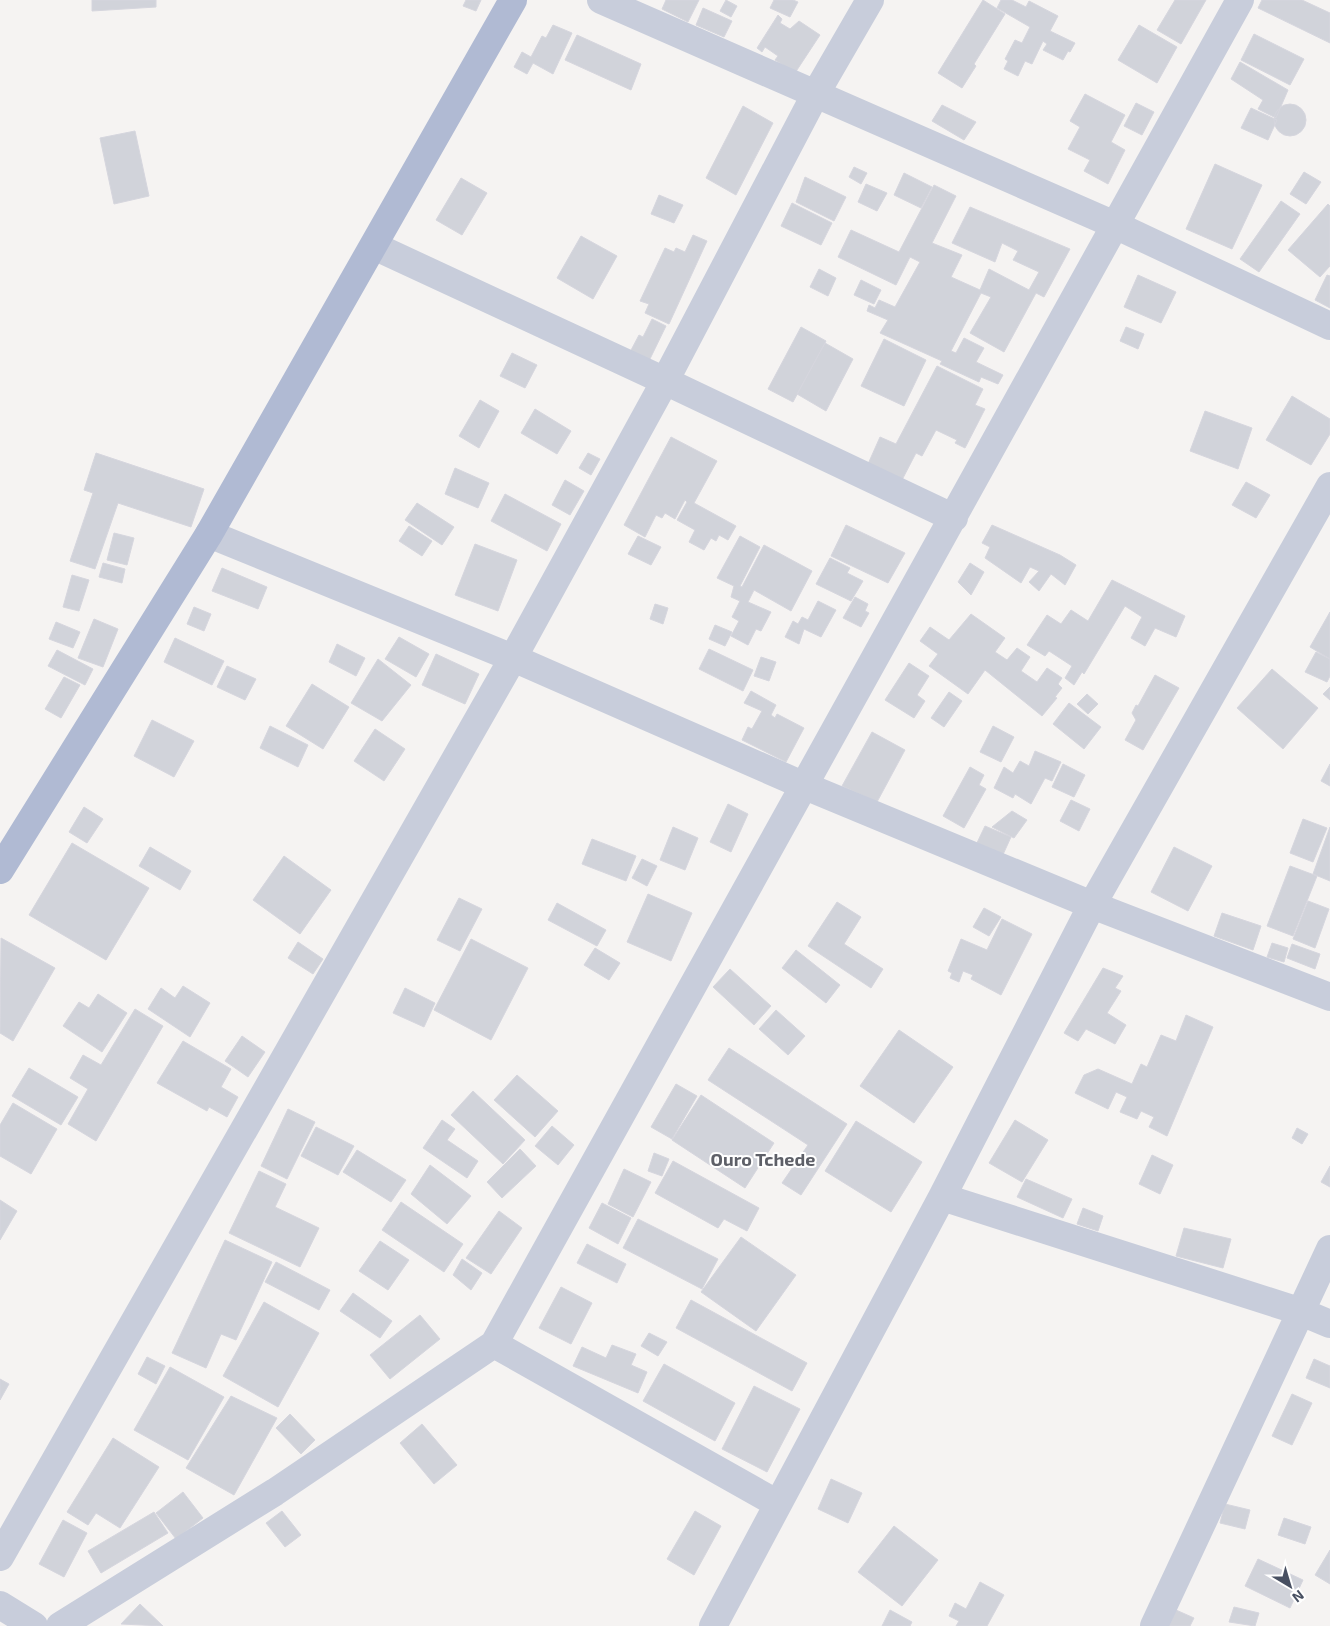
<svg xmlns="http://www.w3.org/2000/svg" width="1330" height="1626" font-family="'Exo 2',sans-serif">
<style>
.building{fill:#d1d3da;stroke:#d6d6de}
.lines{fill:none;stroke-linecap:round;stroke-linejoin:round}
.minor{stroke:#c8cddb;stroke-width:28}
.major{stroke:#b0bad3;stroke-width:28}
.labels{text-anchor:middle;stroke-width:4;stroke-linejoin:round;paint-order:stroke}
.quarter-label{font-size:18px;font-weight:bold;fill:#5e6068;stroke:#fff}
</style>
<rect width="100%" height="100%" fill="#f5f3f2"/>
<path class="building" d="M 92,0 L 156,0 L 156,7 L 92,11 Z
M 466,0 L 481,0 L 476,11 L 463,6 Z
M 666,0 L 699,0 L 688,22 L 662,9 Z
M 726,0 L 737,6 L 731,17 L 720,11 Z
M 774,0 L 793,0 L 798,2 L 790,17 L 770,8 Z
M 983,0 L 1005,14 L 974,64 L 976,66 L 962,88 L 938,73 Z
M 1001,0 L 1012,0 L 1026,7 L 1029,1 L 1058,16 L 1050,31 L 1075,43 L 1070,52 L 1068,51 L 1063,60 L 1043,50 L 1047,44 L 1043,41 L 1032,64 L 1025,61 L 1018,76 L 1004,69 L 1008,61 L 1005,59 L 1015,40 L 1022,43 L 1030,27 L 997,8 Z
M 1175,0 L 1206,0 L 1181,44 L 1157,30 Z
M 1262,0 L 1302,0 L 1330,13 L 1330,43 L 1258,8 Z
M 703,8 L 732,21 L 724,37 L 696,25 Z
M 778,15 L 782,19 L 780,23 L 790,29 L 799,21 L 820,35 L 795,73 L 775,60 L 778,56 L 765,47 L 762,52 L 757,48 Z
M 553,25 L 572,33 L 553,74 L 533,63 L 527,74 L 514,67 L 522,52 L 531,57 L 542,36 L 546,38 Z
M 1139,25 L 1177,47 L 1157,83 L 1118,60 Z
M 1254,34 L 1304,59 L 1290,85 L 1241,60 Z
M 577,35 L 641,64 L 631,90 L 565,60 Z
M 1240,62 L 1288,90 L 1276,118 L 1258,109 L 1263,100 L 1231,79 Z
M 1085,94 L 1125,115 L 1111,142 L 1125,150 L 1108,184 L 1084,171 L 1090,160 L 1068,149 L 1080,127 L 1070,121 Z
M 1136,103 L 1154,112 L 1142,135 L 1124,126 Z
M1274 120a16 16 0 1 1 32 0a16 16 0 1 1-32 0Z
M 942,105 L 976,122 L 964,140 L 932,121 Z
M 743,106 L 773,123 L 736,195 L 706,178 Z
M 1251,108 L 1277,120 L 1268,140 L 1241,128 Z
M 135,131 L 149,196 L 114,204 L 100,138 Z
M 1215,164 L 1262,185 L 1232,249 L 1186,229 Z
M 854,167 L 867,173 L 861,184 L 849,177 Z
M 1304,172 L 1321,182 L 1306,204 L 1290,194 Z
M 904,173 L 932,187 L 921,208 L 894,195 Z
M 805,177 L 846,197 L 834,221 L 796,202 Z
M 461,178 L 487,193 L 462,235 L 436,220 Z
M 866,184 L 887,193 L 877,211 L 858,202 Z
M 934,185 L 956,196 L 932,243 L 962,255 L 951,277 L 980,290 L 989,269 L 1029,290 L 1039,272 L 1013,260 L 1018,251 L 1002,243 L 995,262 L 952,243 L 970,207 L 1070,249 L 1044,297 L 1036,293 L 1004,352 L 970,333 L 991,297 L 981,293 L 951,351 L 956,353 L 964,338 L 984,348 L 976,362 L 1003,375 L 998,384 L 981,377 L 979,382 L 940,364 L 942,361 L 880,333 L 888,320 L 867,311 L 869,305 L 875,308 L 879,300 L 895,307 L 920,262 L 910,257 L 896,285 L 838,257 L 851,230 L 899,252 Z
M 659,195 L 683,205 L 674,223 L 651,214 Z
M 1281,201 L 1300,214 L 1259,272 L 1240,259 Z
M 792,203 L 832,223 L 821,245 L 781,226 Z
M 1328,204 L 1330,206 L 1330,266 L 1320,277 L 1288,250 Z
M 693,235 L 707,241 L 669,324 L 645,313 L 649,304 L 640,301 L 665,248 L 674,252 L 676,248 L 685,252 Z
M 581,236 L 617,256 L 593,299 L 557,278 Z
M 819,269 L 836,278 L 828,296 L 810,287 Z
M 1138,275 L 1176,292 L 1161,323 L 1124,307 Z
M 1327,275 L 1330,276 L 1330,308 L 1315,300 Z
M 861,280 L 881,290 L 874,304 L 854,295 Z
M 652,319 L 666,326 L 648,363 L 629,354 L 639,335 L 643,337 Z
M 801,327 L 826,341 L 793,402 L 768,389 Z
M 1126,327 L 1144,334 L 1138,349 L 1120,341 Z
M 884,339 L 926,360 L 904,406 L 861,386 Z
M 825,343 L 853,359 L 826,411 L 797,394 Z
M 512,353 L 537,365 L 525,388 L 500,376 Z
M 937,366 L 983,389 L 975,405 L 985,409 L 965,448 L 955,443 L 957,440 L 936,430 L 922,456 L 916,453 L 902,480 L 868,464 L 880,437 L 896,444 Z
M 1292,396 L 1330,419 L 1330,434 L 1311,465 L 1266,440 Z
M 480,400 L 499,411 L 479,448 L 459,436 Z
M 535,409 L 571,431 L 557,454 L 521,433 Z
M 1205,411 L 1252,428 L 1238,469 L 1190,451 Z
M 671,437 L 717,461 L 694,503 L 736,526 L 728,540 L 719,535 L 716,541 L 711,538 L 704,550 L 689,542 L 695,530 L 677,520 L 687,502 L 685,500 L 675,519 L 665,513 L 662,518 L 656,515 L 645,537 L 624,525 Z
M 96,453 L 204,489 L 191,527 L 118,503 L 95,569 L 70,561 L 93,493 L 84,490 Z
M 588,453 L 600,459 L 591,475 L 579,468 Z
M 455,468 L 489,483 L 478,508 L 445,494 Z
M 565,480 L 584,491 L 570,515 L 552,505 Z
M 1246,482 L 1270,495 L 1256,518 L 1232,505 Z
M 505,494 L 561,524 L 547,551 L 491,521 Z
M 417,503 L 454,527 L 442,545 L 405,520 Z
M 846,525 L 905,553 L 888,583 L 831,556 Z
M 992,525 L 1060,555 L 1076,565 L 1065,585 L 1051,574 L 1039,591 L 1029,582 L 1039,571 L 1030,567 L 1021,583 L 985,558 L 990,547 L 982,543 Z
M 409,526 L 432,541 L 422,556 L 399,541 Z
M 114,533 L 134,538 L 127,565 L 107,560 Z
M 638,536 L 661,547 L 651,565 L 628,554 Z
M 740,536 L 760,547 L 740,586 L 742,587 L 764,545 L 812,571 L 791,611 L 754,590 L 748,602 L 771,612 L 761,631 L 756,629 L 748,645 L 731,636 L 739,621 L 732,617 L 740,601 L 731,597 L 734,586 L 717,578 Z
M 475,544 L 517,560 L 498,611 L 455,595 Z
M 830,558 L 850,568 L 847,573 L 863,581 L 851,601 L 816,584 Z
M 103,563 L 125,569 L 122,583 L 99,577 Z
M 970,563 L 984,572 L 971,595 L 958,582 Z
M 222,568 L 267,587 L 258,609 L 212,591 Z
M 72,575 L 89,580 L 79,611 L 63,607 Z
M 1112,580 L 1185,616 L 1176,637 L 1155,628 L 1145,646 L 1131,638 L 1142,617 L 1125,606 L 1084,674 L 1082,672 L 1074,685 L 1065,678 L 1072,666 L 1049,651 L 1045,656 L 1027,645 L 1047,615 L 1061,624 L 1071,610 L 1088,621 Z
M 855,597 L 868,604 L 865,611 L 869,613 L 861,627 L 843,618 Z
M 818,601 L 836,610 L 821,637 L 804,629 L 799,644 L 785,637 L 793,621 L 798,624 L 802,617 L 808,620 Z
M 655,604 L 668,608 L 663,624 L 650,619 Z
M 194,607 L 211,614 L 204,631 L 187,624 Z
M 1330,612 L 1330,659 L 1310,647 Z
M 971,614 L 1005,638 L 995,652 L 1007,660 L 1017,648 L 1030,657 L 1021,671 L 1037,682 L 1047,668 L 1062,678 L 1058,684 L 1062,688 L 1055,697 L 1057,698 L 1042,716 L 985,670 L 968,694 L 929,666 L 938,654 L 920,641 L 930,627 L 949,640 Z
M 94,619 L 118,629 L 103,667 L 78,658 Z
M 56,622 L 80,632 L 73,648 L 49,639 Z
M 715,625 L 732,632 L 725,646 L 709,639 Z
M 399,637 L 429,654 L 416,677 L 385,659 Z
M 175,638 L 224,661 L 212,685 L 164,662 Z
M 337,644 L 365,658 L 356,676 L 329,662 Z
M 709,649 L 753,670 L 743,691 L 699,669 Z
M 57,650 L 93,669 L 85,685 L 48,666 Z
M 1316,652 L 1330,659 L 1330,676 L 1327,682 L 1305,672 Z
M 436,654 L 479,674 L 465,704 L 422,685 Z
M 761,657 L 776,662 L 769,681 L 754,676 Z
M 378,659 L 411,685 L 382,721 L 351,703 Z
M 909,663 L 929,676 L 917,695 L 925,701 L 914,718 L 885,700 Z
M 227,666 L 256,679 L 245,700 L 217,687 Z
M 1272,669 L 1318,708 L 1283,749 L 1237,708 Z
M 1155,675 L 1179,688 L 1143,750 L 1125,740 L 1136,720 L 1132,713 L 1136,705 L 1138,706 Z
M 64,677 L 80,685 L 61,718 L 45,709 Z
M 312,684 L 349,707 L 323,749 L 286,726 Z
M 1330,687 L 1330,700 L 1323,694 Z
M 751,691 L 776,705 L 771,715 L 775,718 L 777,714 L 804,728 L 786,762 L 742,740 L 748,727 L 752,729 L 762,711 L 744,703 Z
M 949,692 L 962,701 L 944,727 L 931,718 Z
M 1087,694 L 1098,704 L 1088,714 L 1077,704 Z
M 1069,703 L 1101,727 L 1084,749 L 1053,724 Z
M 152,720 L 194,741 L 174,777 L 134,756 Z
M 270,726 L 308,745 L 298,767 L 260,748 Z
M 993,726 L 1014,737 L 1001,762 L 980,752 Z
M 375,729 L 405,749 L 384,781 L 354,761 Z
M 872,732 L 905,750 L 877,802 L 842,786 Z
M 1035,751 L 1061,762 L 1052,781 L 1045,778 L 1031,804 L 1015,794 L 1013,798 L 994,788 L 1004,767 L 1013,773 L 1020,761 L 1029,766 Z
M 1063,764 L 1085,775 L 1074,797 L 1052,787 Z
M 1330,764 L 1330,786 L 1321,781 Z
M 970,767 L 984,775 L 979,785 L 986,789 L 964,828 L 943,816 Z
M 1071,800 L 1090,809 L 1079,831 L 1060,821 Z
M 728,804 L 748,814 L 731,852 L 710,842 Z
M 84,807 L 103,819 L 87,843 L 69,832 Z
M 1012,811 L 1027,820 L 1014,838 L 992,827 Z
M 1303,819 L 1327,828 L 1313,862 L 1290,853 Z
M 985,826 L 1011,837 L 1001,859 L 975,847 Z
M 673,827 L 698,838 L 685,870 L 660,860 Z
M 1330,827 L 1330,881 L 1313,874 Z
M 592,839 L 636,856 L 626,881 L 582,864 Z
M 72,843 L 149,888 L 106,960 L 29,915 Z
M 150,847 L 191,871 L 180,890 L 139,866 Z
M 1174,847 L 1212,866 L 1188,911 L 1151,892 Z
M 284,856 L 331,890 L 300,934 L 253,900 Z
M 642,859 L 657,866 L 647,886 L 632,878 Z
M 1290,866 L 1317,876 L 1293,936 L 1267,926 Z
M 648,894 L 692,913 L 671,961 L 627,942 Z
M 459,898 L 482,909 L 460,951 L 437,940 Z
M 1308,901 L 1329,909 L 1315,948 L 1293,939 Z
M 837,902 L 861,917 L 844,944 L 883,969 L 871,988 L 808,946 Z
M 557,903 L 606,930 L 597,946 L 548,920 Z
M 984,908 L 1001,917 L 989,936 L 973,927 Z
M 1222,913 L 1261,926 L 1253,950 L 1214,936 Z
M 1002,919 L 1032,934 L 1001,995 L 971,979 L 973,975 L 963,971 L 959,982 L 950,978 L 952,973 L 948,971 L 961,939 L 987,950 Z
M 1,938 L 55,968 L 13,1041 L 0,1033 Z
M 471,939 L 528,968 L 491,1040 L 434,1010 Z
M 298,942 L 323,959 L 313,974 L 288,958 Z
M 1272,943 L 1288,948 L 1284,962 L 1267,957 Z
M 1292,944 L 1320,954 L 1315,969 L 1287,958 Z
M 595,948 L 620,963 L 609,980 L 584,965 Z
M 796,950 L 840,985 L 826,1003 L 782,968 Z
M 1103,968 L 1123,976 L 1115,988 L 1121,991 L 1107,1013 L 1126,1025 L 1115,1044 L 1086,1029 L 1078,1041 L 1064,1033 Z
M 730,969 L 771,1006 L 754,1025 L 713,987 Z
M 183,986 L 210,1003 L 190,1037 L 148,1009 L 161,988 L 175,998 Z
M 405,988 L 435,1003 L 424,1027 L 393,1013 Z
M 98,994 L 127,1013 L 102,1052 L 63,1026 L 79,1002 L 89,1008 Z
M 135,1009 L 163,1026 L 96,1141 L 68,1124 L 88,1089 L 70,1078 L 83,1055 L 101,1065 Z
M 776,1010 L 805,1036 L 788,1055 L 759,1029 Z
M 1186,1015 L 1213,1027 L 1167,1136 L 1149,1127 L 1154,1117 L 1141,1111 L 1137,1119 L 1120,1112 L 1127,1097 L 1116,1092 L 1108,1109 L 1075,1093 L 1084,1075 L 1098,1069 L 1132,1084 L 1141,1064 L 1147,1067 L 1161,1035 L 1176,1041 Z
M 899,1030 L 953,1067 L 914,1123 L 860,1086 Z
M 242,1036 L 265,1052 L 248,1077 L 225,1061 Z
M 183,1041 L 231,1069 L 221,1087 L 238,1097 L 227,1117 L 209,1107 L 207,1111 L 157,1083 Z
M 729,1048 L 847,1124 L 801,1195 L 782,1183 L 808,1145 L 708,1080 Z
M 29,1068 L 78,1097 L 61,1125 L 12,1096 Z
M 517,1075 L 558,1111 L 535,1137 L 494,1100 Z
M 676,1084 L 697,1096 L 672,1139 L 651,1127 Z
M 473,1091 L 525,1140 L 503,1164 L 451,1115 Z
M 701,1095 L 774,1143 L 745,1188 L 672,1140 Z
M 13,1103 L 57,1129 L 31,1174 L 0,1156 L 0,1125 Z
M 288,1109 L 315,1122 L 287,1179 L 261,1166 Z
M 442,1120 L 455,1129 L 447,1140 L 478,1161 L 467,1178 L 423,1148 Z
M 1015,1120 L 1048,1140 L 1022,1182 L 989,1163 Z
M 856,1121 L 922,1162 L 891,1212 L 825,1171 Z
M 552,1126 L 574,1145 L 558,1165 L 535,1146 Z
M 316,1127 L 354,1146 L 338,1175 L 301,1156 Z
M 1297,1128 L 1308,1134 L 1302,1144 L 1292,1138 Z
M 520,1149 L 536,1166 L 502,1198 L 487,1182 Z
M 357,1150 L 406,1180 L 391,1202 L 343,1172 Z
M 654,1153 L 669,1159 L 662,1176 L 648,1171 Z
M 1152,1155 L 1173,1165 L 1160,1194 L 1139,1184 Z
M 673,1161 L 759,1208 L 747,1231 L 724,1219 L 718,1228 L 655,1193 Z
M 430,1165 L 471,1196 L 447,1224 L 411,1194 Z
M 1330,1166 L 1330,1187 L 1321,1182 Z
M 624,1169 L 651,1182 L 633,1217 L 608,1204 Z
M 259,1171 L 286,1184 L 275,1207 L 319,1228 L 300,1267 L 229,1233 Z
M 1026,1179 L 1072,1199 L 1063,1218 L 1017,1197 Z
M 0,1200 L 17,1211 L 0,1240 Z
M 401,1202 L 463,1244 L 444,1272 L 382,1230 Z
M 602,1203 L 631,1218 L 618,1244 L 589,1228 Z
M 1083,1208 L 1103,1216 L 1098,1231 L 1077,1224 Z
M 499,1211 L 522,1228 L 491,1274 L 466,1258 Z
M 638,1219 L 718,1259 L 702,1289 L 623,1248 Z
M 1184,1228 L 1231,1239 L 1223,1268 L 1176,1256 Z
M 741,1237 L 796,1275 L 756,1331 L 701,1292 Z
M 225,1240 L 272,1262 L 236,1340 L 221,1334 L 206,1368 L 172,1353 Z
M 380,1241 L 409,1260 L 388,1290 L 359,1271 Z
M 587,1244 L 626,1264 L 617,1283 L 577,1263 Z
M 462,1259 L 482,1273 L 471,1290 L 453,1275 Z
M 276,1262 L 330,1290 L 319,1310 L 265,1282 Z
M 561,1287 L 592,1303 L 571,1344 L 539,1328 Z
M 353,1293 L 392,1321 L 380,1338 L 340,1311 Z
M 691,1300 L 807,1363 L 792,1391 L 676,1328 Z
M 264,1302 L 319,1333 L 278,1407 L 223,1376 Z
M 420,1315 L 440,1339 L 390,1379 L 370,1355 Z
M 649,1333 L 667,1342 L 658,1356 L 641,1346 Z
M 612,1345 L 636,1354 L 631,1365 L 647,1372 L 638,1393 L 573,1366 L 582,1347 L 606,1358 Z
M 147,1357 L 165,1366 L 156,1384 L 138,1374 Z
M 1314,1359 L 1330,1366 L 1330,1388 L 1306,1378 Z
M 664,1364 L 735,1403 L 715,1441 L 643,1401 Z
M 170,1367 L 224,1397 L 188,1460 L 134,1430 Z
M 0,1379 L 9,1384 L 0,1400 Z
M 754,1386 L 800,1409 L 767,1472 L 722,1449 Z
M 1292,1394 L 1312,1403 L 1292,1445 L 1272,1436 Z
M 231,1396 L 277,1418 L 234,1495 L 186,1468 Z
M 290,1414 L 315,1440 L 301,1454 L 276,1428 Z
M 422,1424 L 457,1465 L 434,1484 L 400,1443 Z
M 113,1438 L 159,1467 L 120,1528 L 96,1513 L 88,1525 L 67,1512 Z
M 831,1479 L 862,1493 L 848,1523 L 818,1509 Z
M 183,1492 L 203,1518 L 176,1539 L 156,1513 Z
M 1225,1504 L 1250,1510 L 1245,1529 L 1220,1523 Z
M 282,1511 L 301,1535 L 285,1547 L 266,1523 Z
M 695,1511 L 721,1526 L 694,1575 L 667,1559 Z
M 154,1512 L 168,1533 L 101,1573 L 88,1551 Z
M 1284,1518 L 1311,1527 L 1305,1544 L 1278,1535 Z
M 63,1520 L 87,1533 L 64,1577 L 39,1564 Z
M 894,1526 L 938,1560 L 902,1606 L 858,1572 Z
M 1330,1550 L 1330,1584 L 1315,1575 Z
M 1258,1559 L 1303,1580 L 1290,1608 L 1245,1586 Z
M 980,1582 L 1004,1595 L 987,1626 L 956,1626 L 959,1621 L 949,1616 L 955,1603 L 966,1609 Z
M 140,1604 L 163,1626 L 121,1624 Z
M 1234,1607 L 1259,1613 L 1255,1626 L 1229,1622 Z
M 890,1610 L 912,1622 L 910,1626 L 882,1626 Z
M 1176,1610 L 1194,1618 L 1190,1626 L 1169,1626 Z"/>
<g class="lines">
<path class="minor" d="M 601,0 L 1115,225 L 1330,326
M 374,246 L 665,381 L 954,518
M 209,534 L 513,658 L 805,786 L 1092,905 L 1330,997
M 942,1197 L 1299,1311 L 1330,1324
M 494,1344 L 778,1504
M 0,1557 L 513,658 L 665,381 L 815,95 L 870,0
M 0,1605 L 34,1626
M 60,1626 L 275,1492 L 494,1344 L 1240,0
M 713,1626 L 942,1197 L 1092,905 L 1330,486
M 1154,1626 L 1330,1249"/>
<path class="major" d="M 0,870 L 209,534 L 513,0"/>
</g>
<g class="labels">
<g class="quarter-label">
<text x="763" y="1166">Ouro Tchede</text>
</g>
</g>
<g transform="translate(1290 1586) rotate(142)" stroke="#ffffff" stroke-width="4" paint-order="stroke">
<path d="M0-4L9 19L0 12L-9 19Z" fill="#485062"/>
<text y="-8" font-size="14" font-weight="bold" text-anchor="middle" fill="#485062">N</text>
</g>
</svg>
